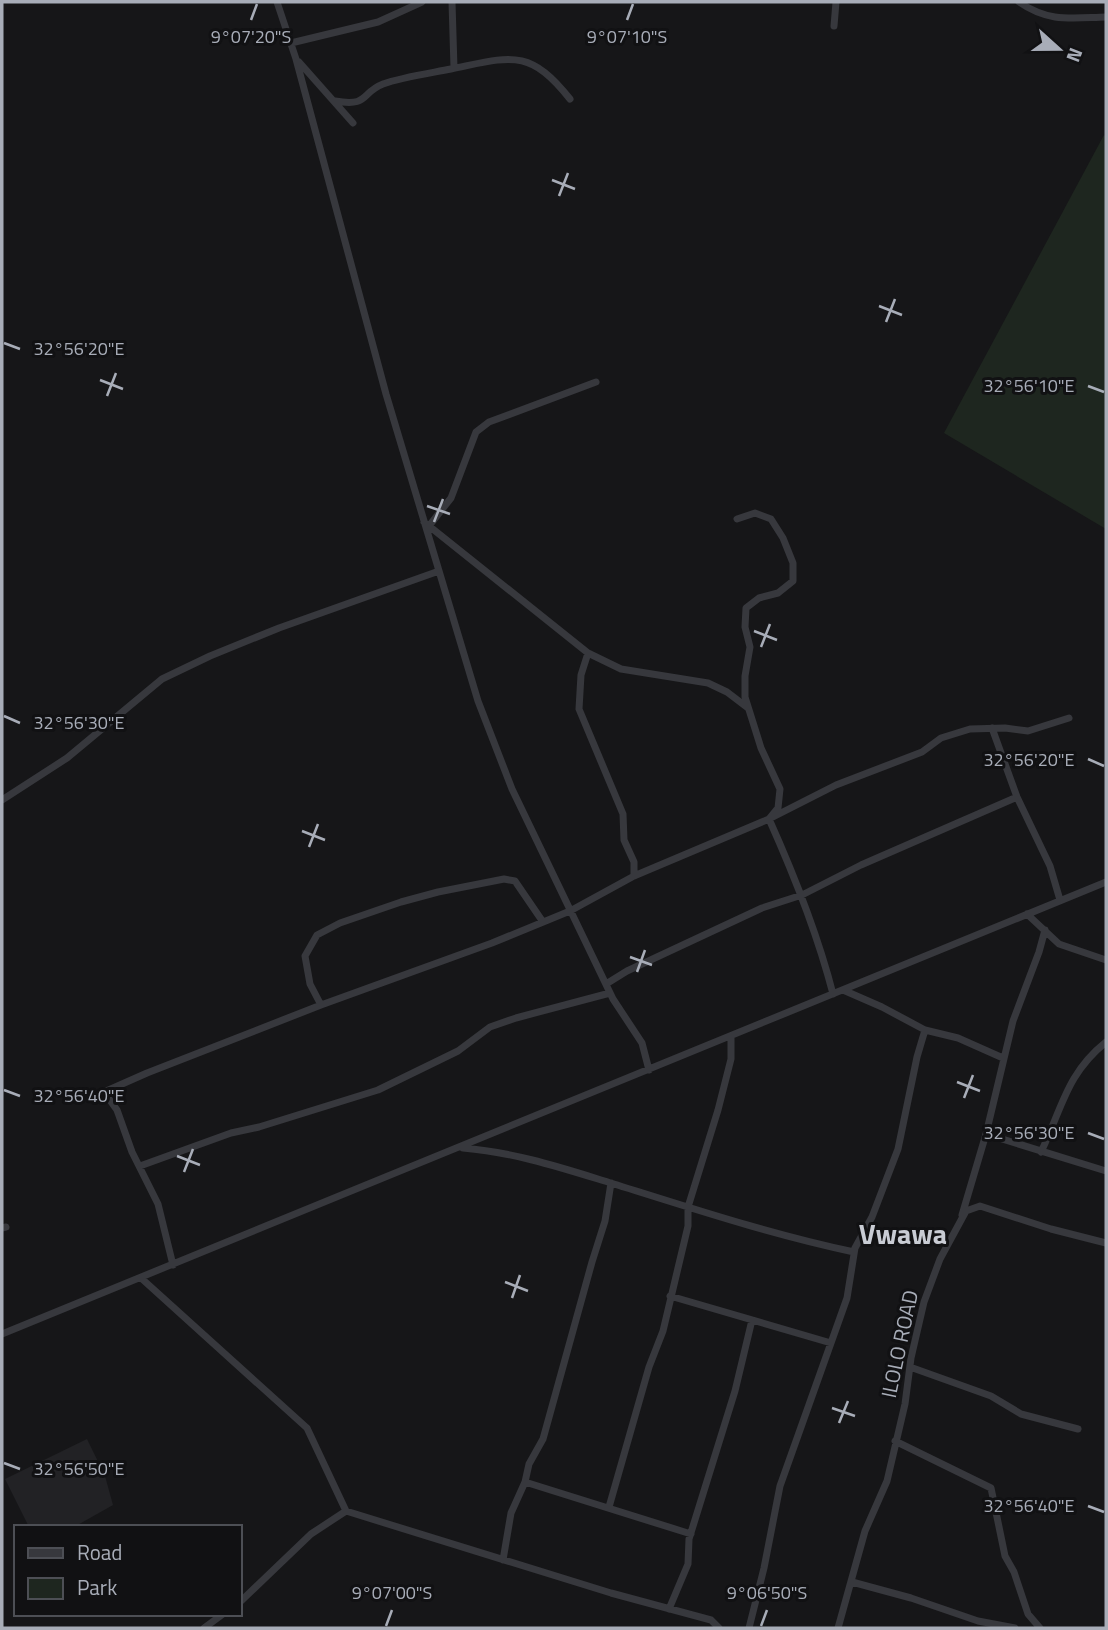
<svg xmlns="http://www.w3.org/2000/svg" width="1108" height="1630" font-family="'Titillium Web',sans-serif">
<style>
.built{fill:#222225}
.green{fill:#1e261f}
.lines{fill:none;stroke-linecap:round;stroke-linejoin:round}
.minor{stroke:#37383d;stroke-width:7}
.ticks{fill:none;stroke:#a8adb8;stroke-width:2.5}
.labels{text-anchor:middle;stroke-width:6;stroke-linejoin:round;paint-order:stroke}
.street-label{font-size:21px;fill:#a8adb8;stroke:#111113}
.district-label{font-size:28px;font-weight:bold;fill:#c9ccd4;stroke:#111113}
.ticks-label{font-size:18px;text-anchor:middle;fill:#a8adb8;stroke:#111113;stroke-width:6;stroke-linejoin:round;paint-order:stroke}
</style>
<rect width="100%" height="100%" fill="#161618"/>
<path class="built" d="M 87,1439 L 105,1476 L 113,1505 L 74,1527 L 29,1527 L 5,1479 Z"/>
<path class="green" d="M 1104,135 L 1106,137 L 1106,529 L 944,433 Z"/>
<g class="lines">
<path class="minor" d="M 277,2 L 296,59 L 386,394 L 478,701 L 512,789 L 613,999 L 642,1043 L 649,1070
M 452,2 L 454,68
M 1019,2 C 1049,23 1072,18 1106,17
M 834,26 L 836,2
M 291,43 L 378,22 L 422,2
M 299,62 L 353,123
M 335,101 C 370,107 360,93 383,84 C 402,77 431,73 451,69 C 510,57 529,47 570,99
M 737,519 L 755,513 L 771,519 L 783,538 L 793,563 L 793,581 L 778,593 L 759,598 L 746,608 L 745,627 L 750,647 L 745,676 L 745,697 L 761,748 L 780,789 L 778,808 L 769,819 C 795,877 817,932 833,994
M 424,522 L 588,653 L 621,669 L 708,683 L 727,692 L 748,708
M 429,526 L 451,498 L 476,432 L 489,422 L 596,382
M 588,653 L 581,675 L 579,709 L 623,814 L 624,840 L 634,862 L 634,876
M 992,728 L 1017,797 L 1050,866 L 1060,900
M 2,800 L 67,758 L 162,679 L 210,656 L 279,628 L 439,571
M 1027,914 L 1059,944 L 1106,960
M 606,984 L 627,971 L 762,908 L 802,895 L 861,865 L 1017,797
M 843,990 L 882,1007 L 925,1030 L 958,1038 L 1003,1058
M 321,1005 L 310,984 L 305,956 L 317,935 L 340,923 L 401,902 L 438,892 L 504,879 L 515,881 L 543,922
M 986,1134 L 1106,1171
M 463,1148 C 510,1152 553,1165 598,1179 C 682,1205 768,1234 854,1252
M 1041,1152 C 1062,1109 1066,1074 1106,1042
M 140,1166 L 231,1133 L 259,1127 L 378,1090 L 458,1051 L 490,1027 L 516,1018 L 610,993
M 962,1215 L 986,1134 L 1013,1021 L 1039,952 L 1045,930
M 2,1228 L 6,1227
M 173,1265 L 158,1204 L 132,1152 L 117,1110 L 104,1092 L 147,1073 L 321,1005 L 492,943 L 570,911 L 634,876 L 769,819 L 836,785 L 922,752 L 941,738 L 970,729 L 1005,728 L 1028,731 L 1069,718
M 141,1278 L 307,1428 L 346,1511 L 611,1593 L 711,1620 L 719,1628
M 670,1296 L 831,1343
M 2,1334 L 1106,882
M 910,1367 L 991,1396 L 1021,1414 L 1078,1429
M 895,1441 L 991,1488 L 1005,1556 L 1014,1572 L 1028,1614 L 1040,1628
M 525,1482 L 691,1534
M 609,1507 L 649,1367 L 663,1331 L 688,1226 L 688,1207 L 718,1110 L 731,1059 L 731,1036
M 503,1560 L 511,1513 L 525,1482 L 529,1464 L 543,1439 L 592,1262 L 605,1221 L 611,1183
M 852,1582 L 911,1598 L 978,1621 L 1015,1628
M 240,1602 L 311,1534 L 346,1511
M 669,1609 L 688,1564 L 689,1539 L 735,1391 L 752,1320
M 204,1628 L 223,1614
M 749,1628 L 764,1568 L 780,1486 L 847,1298 L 855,1248 L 872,1217 L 898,1149 L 917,1057 L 925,1030
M 838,1628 L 865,1531 L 887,1481 L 905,1404 L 911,1358 L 924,1302 L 940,1259 L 966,1211 L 980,1206 L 1051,1229 L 1106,1243"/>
</g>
<path class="ticks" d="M 251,20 L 257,4M 627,20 L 633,4M 552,180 L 575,189M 559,196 L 568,173M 879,306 L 902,315M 886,322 L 895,299M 4,343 L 20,349M 100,380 L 123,389M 1088,386 L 1104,392M 107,396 L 116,373M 427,506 L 450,514M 434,522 L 443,499M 754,631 L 777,640M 761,647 L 770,624M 4,716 L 20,723M 1088,759 L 1104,766M 302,831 L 325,840M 309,847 L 318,824M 630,957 L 652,965M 637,972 L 645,950M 957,1082 L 980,1091M 4,1090 L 20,1096M 964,1098 L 973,1075M 1088,1133 L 1104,1139M 177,1156 L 200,1165M 184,1172 L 193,1149M 505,1282 L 528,1291M 512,1298 L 520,1275M 832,1408 L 855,1416M 839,1423 L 848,1401M 4,1463 L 20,1469M 1088,1506 L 1104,1512M 386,1626 L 392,1610M 761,1626 L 767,1610"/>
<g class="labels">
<g class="street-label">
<text transform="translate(900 1344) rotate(-78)" y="7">ILOLO ROAD</text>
</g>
<g class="district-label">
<text x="903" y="1244">Vwawa</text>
</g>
</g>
<g class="ticks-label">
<text x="251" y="43">9°07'20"S</text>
<text x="627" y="43">9°07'10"S</text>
<text x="79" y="355">32°56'20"E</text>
<text x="1029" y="392">32°56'10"E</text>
<text x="79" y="729">32°56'30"E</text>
<text x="1029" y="766">32°56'20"E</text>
<text x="79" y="1102">32°56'40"E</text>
<text x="1029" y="1139">32°56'30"E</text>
<text x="79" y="1475">32°56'50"E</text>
<text x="1029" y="1512">32°56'40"E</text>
<text x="392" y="1599">9°07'00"S</text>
<text x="767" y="1599">9°06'50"S</text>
</g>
<rect width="1108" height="1630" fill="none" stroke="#a8adb8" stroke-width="7"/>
<rect x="14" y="1525" width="228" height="91" fill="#111113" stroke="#4d4f55" stroke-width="2"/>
<rect x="28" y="1548" width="35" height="10" fill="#37383d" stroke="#4d4f55" stroke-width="2"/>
<text x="77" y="1560" font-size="21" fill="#a8adb8">Road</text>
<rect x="28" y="1578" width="35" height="21" fill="#1e261f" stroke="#4d4f55" stroke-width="2"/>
<text x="77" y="1595" font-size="21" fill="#a8adb8">Park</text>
<g transform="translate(1059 49) rotate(111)" stroke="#111113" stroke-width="5" paint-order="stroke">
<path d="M0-5L12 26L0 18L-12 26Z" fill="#a8adb8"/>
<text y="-10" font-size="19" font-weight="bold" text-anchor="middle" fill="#a8adb8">N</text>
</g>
</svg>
